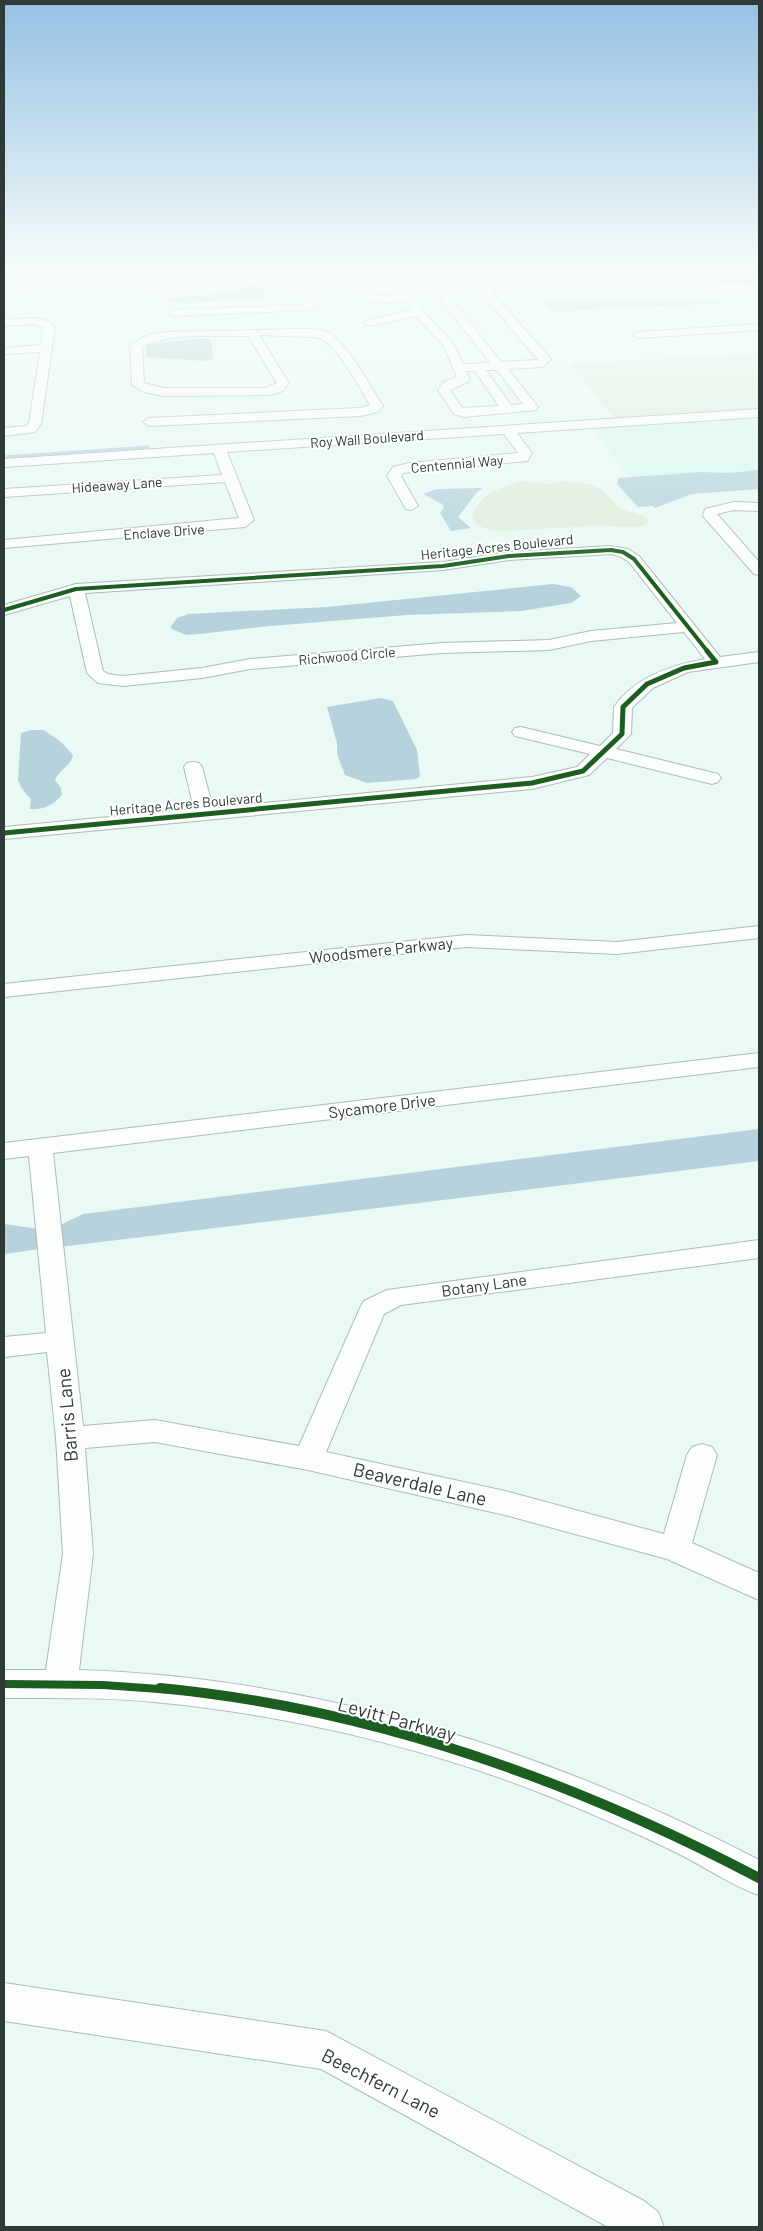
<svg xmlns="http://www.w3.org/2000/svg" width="763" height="2231" font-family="Barlow,sans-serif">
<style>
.built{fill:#d8f7ee}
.green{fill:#e0eddc}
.water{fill:#b6d2dc}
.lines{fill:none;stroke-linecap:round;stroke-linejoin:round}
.stream{stroke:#b6d2dc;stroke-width:3}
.minor-casing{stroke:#aebbb8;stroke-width:2}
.minor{fill:#fcfefd;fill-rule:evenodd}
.cycleway-far3-casing{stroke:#fff;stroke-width:5.5}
.cycleway-far2-casing{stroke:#fff;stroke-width:8}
.cycleway-far1-casing{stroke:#fff;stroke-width:11}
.cycleway-casing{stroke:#fff;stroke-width:13}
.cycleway-far3{stroke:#1b5e20;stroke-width:4}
.cycleway-far2{stroke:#1b5e20;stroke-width:5}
.cycleway-far1{stroke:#1b5e20;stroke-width:8}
.cycleway{stroke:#1b5e20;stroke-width:10}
.labels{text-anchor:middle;stroke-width:4;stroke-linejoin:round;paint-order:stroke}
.far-street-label{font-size:14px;fill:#2d3a37;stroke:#fff}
.street-label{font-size:16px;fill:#2d3a37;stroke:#fff}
.near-street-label{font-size:19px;fill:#2d3a37;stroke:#fff}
</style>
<rect width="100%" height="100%" fill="#e9f9f4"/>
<path class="built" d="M 759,415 L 759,470 L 728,473 L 702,472 L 630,477 L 590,426 Z"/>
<path class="green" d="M 4,270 L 36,270 C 48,282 75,282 90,273 L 89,270 L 104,270 L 102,286 L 4,293 Z
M 759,353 L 759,411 L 617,421 L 570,364 Z
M 520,481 L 548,484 L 562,481 L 594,485 L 601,489 L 621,509 L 644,516 L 649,521 L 644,526 L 625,527 L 593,525 L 579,527 L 498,531 C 487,530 479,528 472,518 C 483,491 495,491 520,481 Z"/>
<path class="water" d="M 736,270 L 759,270 L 759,284 L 727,285 L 714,279 L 718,274 Z
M 257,285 L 264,289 L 266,300 L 175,303 L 170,300 L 174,297 L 224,293 Z
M 598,299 L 637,302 L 715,301 L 721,304 L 624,307 L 557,312 L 547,308 L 545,303 L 559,300 Z
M 206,338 L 211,341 L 213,359 L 204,361 L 146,357 L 146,346 L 150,344 Z
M 759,470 L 759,489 L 692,494 L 655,508 L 653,506 L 638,507 L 617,484 L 618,478 L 702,472 L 728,473 Z
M 481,488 L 482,489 L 478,491 L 458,517 L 471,528 L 451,531 L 440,513 L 444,507 L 442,504 L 423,494 L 437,489 Z
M 553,584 L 571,587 L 581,596 L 571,603 L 521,611 L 407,615 L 270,626 L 199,634 L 186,635 L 170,628 L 177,618 L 188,614 L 327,607 Z
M 381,698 L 393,701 L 417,750 L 420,776 L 416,779 L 367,783 L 345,775 L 337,754 L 337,743 L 327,707 Z
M 31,730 L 44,730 L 61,742 L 73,755 C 71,766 59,770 55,780 L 61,788 L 62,795 C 53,805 44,810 30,809 L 31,799 L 22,789 L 18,780 L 21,733 Z
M 759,1129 L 759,1161 L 60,1247 L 58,1226 L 83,1214 Z
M 4,1224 L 38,1229 L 40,1249 L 4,1254 Z"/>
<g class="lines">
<path class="stream" d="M 4,457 L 148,447"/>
<g class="minor-casing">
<path id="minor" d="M 136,270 L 146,270 L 158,286 L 207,281 L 210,280 L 209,273 L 214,270 L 219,273 L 220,282 L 208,287 L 162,292 L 169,301 L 164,304 L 160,303 Z
M 283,270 L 293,270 L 315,305 L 310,310 L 173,316 L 168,313 L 173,310 L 303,305 Z
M 344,270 L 354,270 L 375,296 L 392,296 L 369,270 L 380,270 L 403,295 L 411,294 L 394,270 L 404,270 L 423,297 L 417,300 L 424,312 L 452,342 L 463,364 L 490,363 L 418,270 L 428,270 L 501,362 L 538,360 L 486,298 L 482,287 L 461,270 C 475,270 495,279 495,296 L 551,359 L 545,365 L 541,367 L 508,369 L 538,407 L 536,410 L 464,417 L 454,414 L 438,390 L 444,382 L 457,377 L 443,345 L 416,316 L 370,326 L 366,325 L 364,323 L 366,321 L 413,310 L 406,301 L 385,303 L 368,301 ZM 486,370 L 497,370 L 523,404 L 511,405 ZM 466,371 L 475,371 L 499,406 L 462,408 L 450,390 L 468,382 L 470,379 Z
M 704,270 L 720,270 L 703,279 L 718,283 L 759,286 L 759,292 L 718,289 L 696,283 L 645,285 L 590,278 L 531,280 L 526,277 L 531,274 L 590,272 L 645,279 L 693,277 L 697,272 Z
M 33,318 L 48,321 L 55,326 L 41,424 L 35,432 L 4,436 L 4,428 L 26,426 L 29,423 L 40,352 L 4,354 L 4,348 L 41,345 L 43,327 L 33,324 L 4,326 L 4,320 Z
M 759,324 L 759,330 L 639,338 L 633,335 L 639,332 Z
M 296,329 C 307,329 321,328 330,334 C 348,344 371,388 383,406 C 377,414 369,414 360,416 L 149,426 L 143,422 L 149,418 L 360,408 L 370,405 C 359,387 336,340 315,337 L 259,335 L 289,383 L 283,391 L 270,395 L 164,396 L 144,392 L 132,385 L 130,346 L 147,335 L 165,332 ZM 248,336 L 277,383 L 265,388 L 164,388 L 144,383 L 142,347 C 165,333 220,336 248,336 Z
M 759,409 L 759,417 L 517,433 L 532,453 L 527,461 L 403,473 L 401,476 L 418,506 L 411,510 L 406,509 L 387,476 L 393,467 L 409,463 L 518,453 L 504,434 L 227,452 L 254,520 L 245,527 L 4,548 L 4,540 L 239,518 L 225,482 L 4,497 L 4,489 L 222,475 L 214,453 L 4,467 L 4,459 Z
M 734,502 L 759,503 L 759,511 L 734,510 L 717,514 L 759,562 L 759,575 L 754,574 L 703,516 L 705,509 Z
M 611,546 L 628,549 L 639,556 L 720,657 L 759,652 L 759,662 L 688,672 L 653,688 L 632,708 L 631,734 L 616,749 L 718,774 L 721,778 L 718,782 L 712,784 L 607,758 L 589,775 L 532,789 L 4,839 L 4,827 L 194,809 L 184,767 L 187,763 L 193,762 L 199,763 L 202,767 L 213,808 L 532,777 L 577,767 L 590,754 L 515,736 L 512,732 L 515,728 L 521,727 L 600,746 L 613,733 L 614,707 C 635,677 671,665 705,659 L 684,632 L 591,641 L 549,650 L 442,653 L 250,669 L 202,678 L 123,686 L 98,683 L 87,673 L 70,596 L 4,615 L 4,605 L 76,584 L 443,562 L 509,552 ZM 611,554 L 619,556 L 629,562 L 677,623 L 591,631 L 549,640 L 442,643 L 250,659 L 202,668 L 123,676 L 108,674 L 103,671 L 85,593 L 443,570 L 509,560 Z
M 759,926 L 759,938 L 617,954 L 466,947 L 4,997 L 4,984 L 466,935 L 617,942 Z
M 759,1053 L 759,1067 L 53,1153 L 83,1426 L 155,1420 L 299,1446 L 360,1308 L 364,1301 L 387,1290 L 759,1240 L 759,1258 L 401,1305 L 384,1314 L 326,1452 L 505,1491 L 664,1534 L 687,1455 L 692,1447 L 702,1444 L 712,1447 L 717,1455 L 692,1543 L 759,1573 L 759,1600 L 667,1559 L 505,1515 L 308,1470 L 155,1442 L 85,1448 L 93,1554 L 79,1670 C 317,1677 549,1751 759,1860 L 759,1895 C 732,1886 707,1868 681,1855 C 639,1834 595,1815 551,1797 C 429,1748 285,1714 154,1702 C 104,1697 54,1698 4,1698 L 4,1670 L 46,1670 L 63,1554 L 56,1438 L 47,1352 L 4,1357 L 4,1337 L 46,1333 L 29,1156 L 4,1159 L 4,1143 Z
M 4,1983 L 326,2031 L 644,2201 L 658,2212 L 664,2227 L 608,2227 L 321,2069 L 4,2021 Z"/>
</g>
<use href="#minor" class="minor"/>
<g class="cycleway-far3-casing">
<path id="cycleway-far3" d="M 4,610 L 76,589 L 443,566 L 509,556 L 611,550 L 623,552 L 634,559 L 708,652"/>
</g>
<g class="cycleway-far2-casing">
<path id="cycleway-far2" d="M 4,833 L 532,783 L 583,771 L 622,734 L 623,707 L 647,684 L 684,668 L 716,662 L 707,651"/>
</g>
<g class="cycleway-far1-casing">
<path id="cycleway-far1" d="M 4,1684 L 103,1685 L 173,1690"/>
</g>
<g class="cycleway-casing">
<path id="cycleway" d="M 160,1688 C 371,1708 572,1780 759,1878"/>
</g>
<use href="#cycleway-far3" class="cycleway-far3"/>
<use href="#cycleway-far2" class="cycleway-far2"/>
<use href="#cycleway-far1" class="cycleway-far1"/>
<use href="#cycleway" class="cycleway"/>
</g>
<linearGradient id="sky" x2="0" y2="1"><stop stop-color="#94c0e3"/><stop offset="0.46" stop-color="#f5fcfa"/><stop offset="1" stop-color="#f5fcfa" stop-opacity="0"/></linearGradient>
<rect width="763" height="582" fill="url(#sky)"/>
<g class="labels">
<g class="far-street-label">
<text transform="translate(367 439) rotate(-4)" y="5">Roy Wall Boulevard</text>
<text transform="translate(457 464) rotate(-5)" y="5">Centennial Way</text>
<text transform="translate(117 485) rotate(-4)" y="5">Hideaway Lane</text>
<text transform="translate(164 532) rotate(-4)" y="5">Enclave Drive</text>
<text transform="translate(497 547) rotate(-6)" y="5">Heritage Acres Boulevard</text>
<text transform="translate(347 656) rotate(-5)" y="5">Richwood Circle</text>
<text transform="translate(186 804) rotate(-5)" y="5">Heritage Acres Boulevard</text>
</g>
<g class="street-label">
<text transform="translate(381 950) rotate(-6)" y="6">Woodsmere Parkway</text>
<text transform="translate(382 1106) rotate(-7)" y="6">Sycamore Drive</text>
<text transform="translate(484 1285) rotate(-8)" y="6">Botany Lane</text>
</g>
<g class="near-street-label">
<text transform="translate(67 1415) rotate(-95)" y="7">Barris Lane</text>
<text transform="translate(420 1484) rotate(13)" y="7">Beaverdale Lane</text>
<text transform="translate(397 1719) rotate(15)" y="7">Levitt Parkway</text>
<text transform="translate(381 2083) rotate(27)" y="7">Beechfern Lane</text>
</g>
</g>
<rect width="763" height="2231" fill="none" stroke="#2d3a37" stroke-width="10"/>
</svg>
